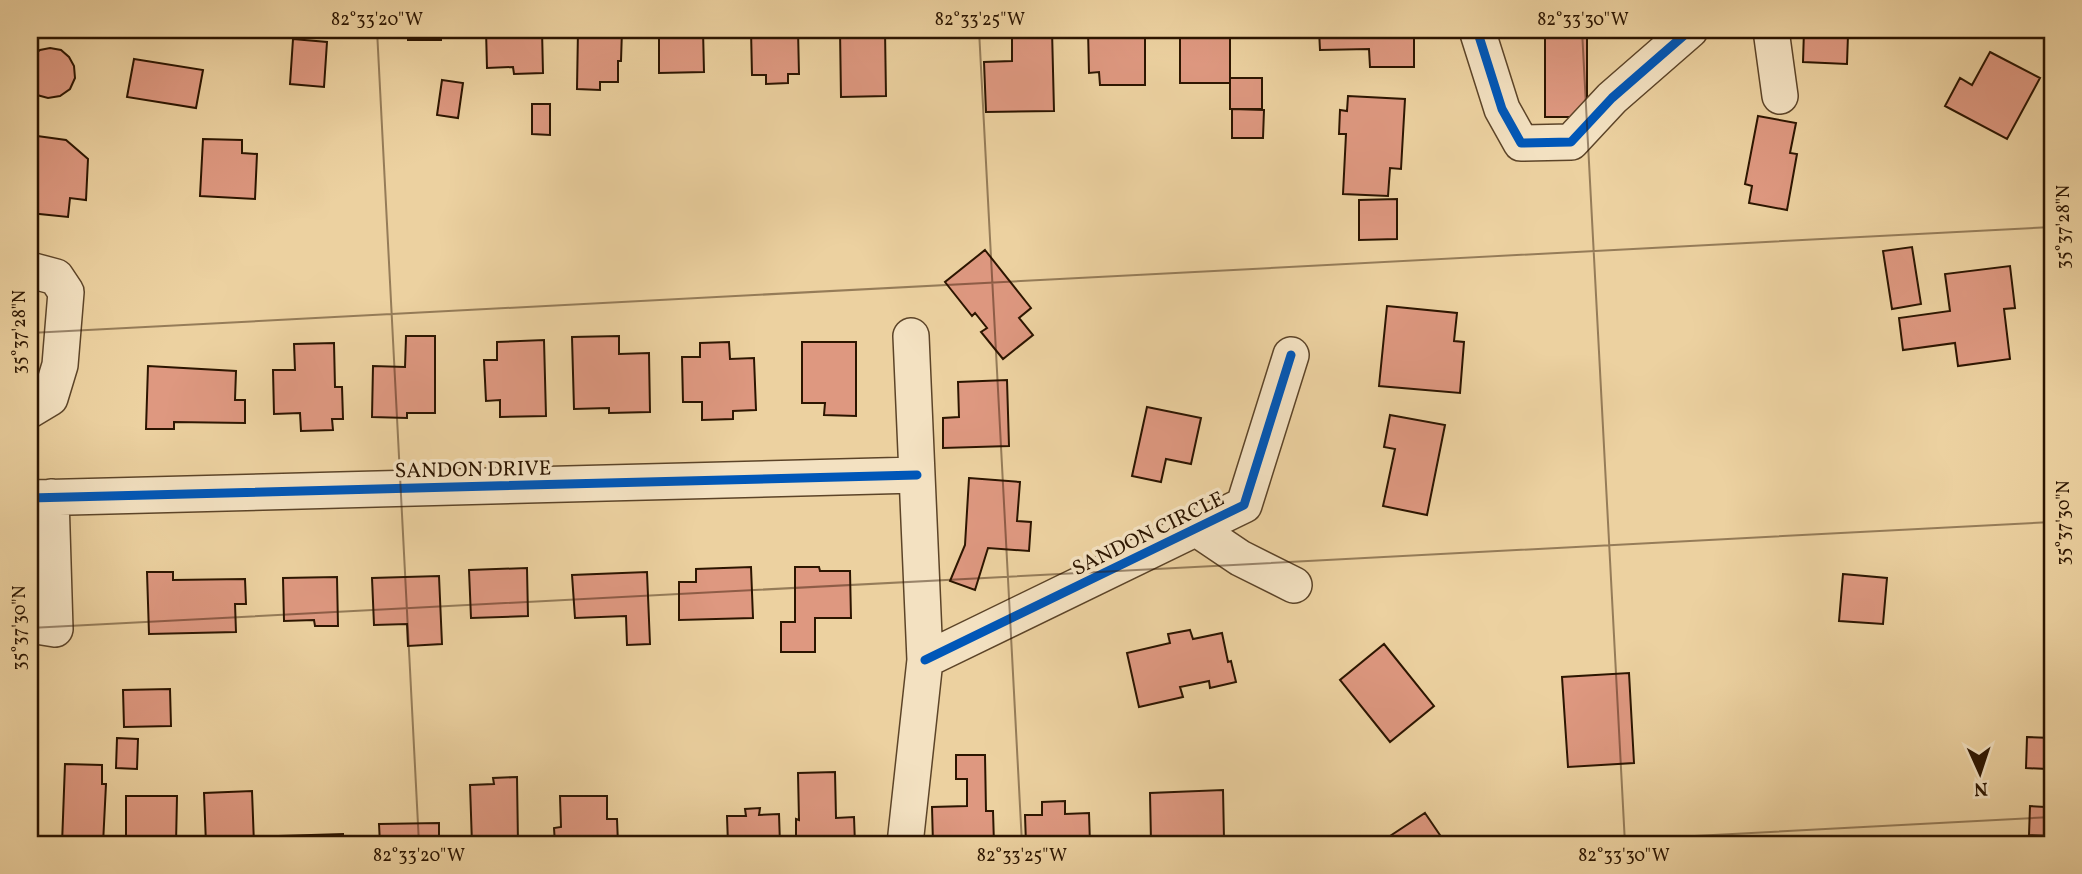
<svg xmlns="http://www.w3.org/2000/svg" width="2082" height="874" font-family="Vollkorn,serif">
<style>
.building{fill:#de9880;stroke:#2c1500;stroke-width:2}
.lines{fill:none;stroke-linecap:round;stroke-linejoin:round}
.minor-casing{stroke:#5c4428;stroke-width:38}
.minor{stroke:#f3e1c1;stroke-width:35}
.cycleway-casing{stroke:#f3e1c1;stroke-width:13}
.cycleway{stroke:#0057b8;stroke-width:9}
.ticks{fill:none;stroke:#2c1500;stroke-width:2;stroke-opacity:0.45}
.labels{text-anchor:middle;stroke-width:7;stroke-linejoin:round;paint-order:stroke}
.street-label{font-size:21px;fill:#2c1500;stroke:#f3e1c1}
.neatline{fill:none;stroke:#2c1500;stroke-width:2.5}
.ticks-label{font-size:18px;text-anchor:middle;fill:#2c1500}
</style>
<rect width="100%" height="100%" fill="#ecd1a0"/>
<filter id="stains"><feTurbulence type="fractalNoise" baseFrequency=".00286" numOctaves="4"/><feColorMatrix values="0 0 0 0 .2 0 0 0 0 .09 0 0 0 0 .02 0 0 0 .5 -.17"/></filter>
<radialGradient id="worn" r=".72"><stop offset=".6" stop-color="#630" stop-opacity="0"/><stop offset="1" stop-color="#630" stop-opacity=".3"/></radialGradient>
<path class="building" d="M 408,30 L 462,30 L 441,30 L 441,40 L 408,40 Z
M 486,30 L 542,30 L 543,73 L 514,74 L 513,67 L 487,68 Z
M 578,30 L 622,30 L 621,61 L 618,61 L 618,82 L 600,82 L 600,90 L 577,89 Z
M 659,30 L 703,30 L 704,72 L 659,73 Z
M 751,30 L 798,30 L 799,74 L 788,74 L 788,83 L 766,84 L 766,75 L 752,75 Z
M 840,30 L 885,30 L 886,96 L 841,97 Z
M 1012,30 L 1052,30 L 1054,111 L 986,112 L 984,62 L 1012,61 Z
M 1088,30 L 1145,30 L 1145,85 L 1100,85 L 1099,72 L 1089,73 Z
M 1180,30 L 1230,30 L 1230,83 L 1180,83 Z
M 1319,30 L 1414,30 L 1414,67 L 1370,67 L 1369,49 L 1320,50 Z
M 1545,30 L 1587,30 L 1587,117 L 1545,117 Z
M 1804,30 L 1860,30 L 1860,36 L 1848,35 L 1847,64 L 1803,62 Z
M 293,39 L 327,42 L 324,87 L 290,84 Z
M 50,48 L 61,50 L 69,57 L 74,66 L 75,78 L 70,89 L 60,96 L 48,98 L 37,95 L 30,88 L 30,58 L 40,50 Z
M 1990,52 L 2040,78 L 2007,139 L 1945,106 L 1960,78 L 1972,85 Z
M 134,59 L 203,70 L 196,108 L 127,97 Z
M 1230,78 L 1262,78 L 1262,109 L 1230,109 Z
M 442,80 L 463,83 L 458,118 L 437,115 Z
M 1348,96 L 1405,99 L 1401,169 L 1390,168 L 1388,196 L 1343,194 L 1346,134 L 1339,134 L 1340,110 L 1347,111 Z
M 532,104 L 550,104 L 550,135 L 532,134 Z
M 1232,109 L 1264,110 L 1263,138 L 1232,138 Z
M 1758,116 L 1796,123 L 1790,153 L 1797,154 L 1787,210 L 1749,203 L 1752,186 L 1745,184 Z
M 30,135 L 66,140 L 88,159 L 86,200 L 70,198 L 68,217 L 30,213 Z
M 203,139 L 242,140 L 242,153 L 257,154 L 255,199 L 200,196 Z
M 1397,199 L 1397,239 L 1359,240 L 1359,200 Z
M 1912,247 L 1921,304 L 1892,309 L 1883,251 Z
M 985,250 L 1031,308 L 1019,318 L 1033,335 L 1003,359 L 981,332 L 987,328 L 975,313 L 972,316 L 945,282 Z
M 2010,266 L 2015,308 L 2004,309 L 2010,359 L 1958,366 L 1955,343 L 1903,350 L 1899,318 L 1950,311 L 1945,274 Z
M 1387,306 L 1457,313 L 1454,341 L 1464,342 L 1460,393 L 1379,386 Z
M 406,336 L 435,336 L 435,413 L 407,413 L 407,418 L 372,417 L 373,366 L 405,367 Z
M 619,336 L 619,354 L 649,353 L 650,412 L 609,413 L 609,408 L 574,409 L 572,337 Z
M 544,340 L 546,416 L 500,417 L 500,400 L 486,401 L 484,360 L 497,360 L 497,342 Z
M 729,342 L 730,359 L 754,358 L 756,410 L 733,411 L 733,419 L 702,420 L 702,402 L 683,402 L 682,357 L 700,357 L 700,343 Z
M 802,342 L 856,342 L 856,416 L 824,415 L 825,403 L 802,403 Z
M 334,343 L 335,387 L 342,387 L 343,419 L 332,419 L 333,430 L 301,431 L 300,413 L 274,414 L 273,370 L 295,370 L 294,344 Z
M 148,366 L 236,371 L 235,400 L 245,400 L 245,423 L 174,422 L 174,429 L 146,429 Z
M 1007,380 L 1009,446 L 943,448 L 943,418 L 959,417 L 958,382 Z
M 1147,407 L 1201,418 L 1191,464 L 1166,459 L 1161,482 L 1132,476 Z
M 1390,415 L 1445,425 L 1427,515 L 1383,506 L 1395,449 L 1384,447 Z
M 969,478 L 1020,482 L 1017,521 L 1031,522 L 1029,551 L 988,548 L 975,590 L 950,581 L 965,545 Z
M 30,532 L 37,533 L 33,555 L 40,556 L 34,590 L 30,589 Z
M 751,567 L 753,618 L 679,620 L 679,582 L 696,582 L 696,569 Z
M 795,567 L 819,567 L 820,571 L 850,571 L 851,618 L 815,618 L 815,652 L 781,652 L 781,622 L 795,622 Z
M 527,568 L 528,616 L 471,618 L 469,570 Z
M 147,572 L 173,572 L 173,580 L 245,579 L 246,604 L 235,604 L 236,632 L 149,634 Z
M 647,572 L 650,644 L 627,645 L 626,616 L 575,618 L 572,575 Z
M 1843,574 L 1887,578 L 1883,624 L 1839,621 Z
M 439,576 L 442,644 L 408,646 L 407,624 L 374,625 L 372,578 Z
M 337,577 L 338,626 L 315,626 L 314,620 L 284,621 L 283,578 Z
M 1190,630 L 1193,639 L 1222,633 L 1228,662 L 1231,661 L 1236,682 L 1210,688 L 1209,681 L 1180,687 L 1183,697 L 1139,707 L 1127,653 L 1170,643 L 1168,634 Z
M 1384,644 L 1434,706 L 1390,742 L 1340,680 Z
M 1629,673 L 1634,763 L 1568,767 L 1562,677 Z
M 170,689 L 171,726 L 124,727 L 123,690 Z
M 2027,737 L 2052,738 L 2052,836 L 2029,835 L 2030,806 L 2045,807 L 2047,769 L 2026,768 Z
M 117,738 L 138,739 L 137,769 L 116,768 Z
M 956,755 L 985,755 L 986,811 L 993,811 L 994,844 L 933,844 L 932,807 L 967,806 L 967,779 L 956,779 Z
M 65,764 L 102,765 L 102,784 L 106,784 L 103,844 L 62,844 Z
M 835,772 L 836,818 L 854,817 L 855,844 L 796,844 L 796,819 L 799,820 L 798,773 Z
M 517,777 L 518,844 L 472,844 L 470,785 L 494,784 L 493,778 Z
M 1223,790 L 1224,839 L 1151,841 L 1150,793 Z
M 252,791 L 254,844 L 206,844 L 204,793 Z
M 126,796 L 177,796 L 176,844 L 126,844 Z
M 560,796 L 607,796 L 607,819 L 617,819 L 618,844 L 555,844 L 554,828 L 561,827 Z
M 1065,801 L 1065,814 L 1089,813 L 1090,844 L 1026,844 L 1025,815 L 1042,815 L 1042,802 Z
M 760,808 L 759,815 L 779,814 L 780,844 L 728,844 L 727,816 L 746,816 L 745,809 Z
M 1425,813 L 1446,844 L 1391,844 L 1387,838 Z
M 439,823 L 439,844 L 380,844 L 379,824 Z
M 343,834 L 343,844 L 279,844 L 279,836 Z"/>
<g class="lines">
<g class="minor-casing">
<path id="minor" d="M 1477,30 L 1502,109 L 1521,143 L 1571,142 L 1612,98 L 1690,30
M 1771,30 L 1780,96
M 30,270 L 56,277 L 66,292 L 60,365 L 50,398 L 30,410
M 30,498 L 917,475
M 1197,529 L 1240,558 L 1294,585
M 30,625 L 55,629 L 51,497
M 925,660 L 1244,505 L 1291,355
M 905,844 L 925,660 L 911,336"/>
</g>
<use href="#minor" class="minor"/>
<g class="cycleway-casing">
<path id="cycleway" d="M 1477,30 L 1502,109 L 1521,143 L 1571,142 L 1612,98 L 1690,30
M 30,498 L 917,475
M 925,660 L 1244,505 L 1291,355"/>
</g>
<use href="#cycleway" class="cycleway"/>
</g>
<path class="ticks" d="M 377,30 L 419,844M 979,30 L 1022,844M 1582,30 L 1625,844M 30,38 L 179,30M 30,333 L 2052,227M 30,628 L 2052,522M 1542,844 L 2052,817"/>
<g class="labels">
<g class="street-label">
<text transform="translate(473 469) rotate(-1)" y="7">SANDON DRIVE</text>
<text transform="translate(1148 533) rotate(-26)" y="7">SANDON CIRCLE</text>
</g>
</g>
<rect width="2082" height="874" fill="none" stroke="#ecd1a0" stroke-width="77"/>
<g transform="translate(1980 773) rotate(177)" stroke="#f3e1c1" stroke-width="5" paint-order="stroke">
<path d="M0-5L12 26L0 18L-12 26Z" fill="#2c1500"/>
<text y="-10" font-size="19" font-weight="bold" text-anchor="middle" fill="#2c1500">N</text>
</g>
<rect x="38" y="38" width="2006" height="798" class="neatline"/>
<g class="ticks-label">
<text x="377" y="25">82°33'20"W</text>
<text x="980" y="25">82°33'25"W</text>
<text x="1583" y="25">82°33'30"W</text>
<text transform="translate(2063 227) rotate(-90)" y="6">35°37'28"N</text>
<text transform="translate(19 332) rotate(-90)" y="6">35°37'28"N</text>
<text transform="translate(2063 523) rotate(-90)" y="6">35°37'30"N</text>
<text transform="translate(19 628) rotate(-90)" y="6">35°37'30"N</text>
<text x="419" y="861">82°33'20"W</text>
<text x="1022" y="861">82°33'25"W</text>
<text x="1624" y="861">82°33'30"W</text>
</g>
<rect width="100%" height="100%" filter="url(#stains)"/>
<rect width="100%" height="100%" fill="url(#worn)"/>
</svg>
